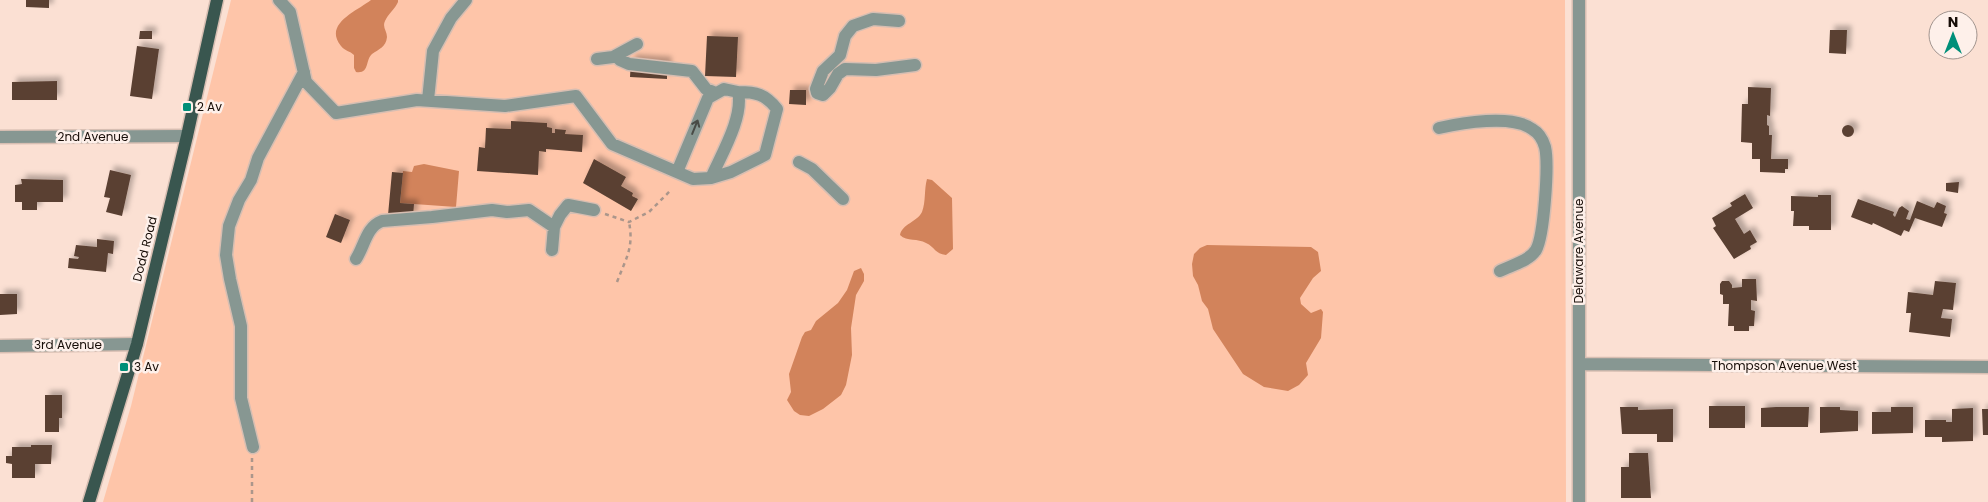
<svg xmlns="http://www.w3.org/2000/svg" width="1988" height="502" font-family="Poppins,sans-serif">
<style>
.green{fill:#fec5a9}
.water{fill:#d2835b}
.building{fill:#5a4033;filter:url(#shadow)}
.lines{fill:none;stroke-linecap:round;stroke-linejoin:round}
.minor-casing{stroke:#d7beb2;stroke-width:15}
.major-casing{stroke:#d7beb2;stroke-width:15}
.path{stroke:#ab968b;stroke-width:2.5;stroke-dasharray:4 4;stroke-linecap:butt}
.minor{stroke:#879792;stroke-width:12}
.major{stroke:#39564f;stroke-width:12}
.oneway{stroke:#494b46}
.poi-dot{fill:#008f79;stroke:#fef0ea;stroke-width:2}
.labels{text-anchor:middle;stroke-width:5;stroke-linejoin:round;paint-order:stroke}
.poi-label{font-size:12px;fill:#170d07;stroke:#fef0ea;text-anchor:start}
.street-label{font-size:12px;fill:#170d07;stroke:#fef0ea}
</style>
<defs>
<filter id="shadow"><feDropShadow dx="4.5" dy="-4.5" stdDeviation="2.5" flood-color="#0004"/></filter>
</defs>
<rect width="100%" height="100%" fill="#fbe0d3"/>
<path class="green" d="M 231,0 L 1565,0 L 1566,502 L 103,502 L 131,406 Z"/>
<path class="water" d="M 371,0 L 398,0 L 398,2 C 395,9 388,14 385,21 C 382,27 387,31 387,37 C 386,47 379,49 372,54 C 365,60 370,74 356,72 L 354,68 L 354,55 C 350,51 345,51 341,46 C 323,24 357,11 371,0 Z
M 424,164 L 459,171 L 456,207 L 400,203 L 403,171 L 412,172 L 414,166 Z
M 927,179 L 932,180 L 952,198 L 953,249 L 946,255 C 935,254 935,247 926,243 C 918,238 907,242 900,235 C 902,224 917,222 922,212 C 926,202 924,189 927,179 Z
M 1207,245 L 1311,247 L 1318,252 L 1321,271 L 1313,278 L 1300,298 L 1301,304 L 1311,313 L 1321,309 L 1323,312 L 1321,338 L 1306,363 L 1308,375 L 1299,385 L 1288,391 L 1264,387 L 1243,374 L 1213,329 L 1208,309 L 1202,301 L 1198,285 L 1193,276 L 1192,264 L 1194,254 L 1200,248 Z
M 861,268 L 864,274 L 864,281 L 856,295 L 851,328 L 852,355 L 846,385 L 841,395 L 823,409 L 809,416 L 800,415 L 794,411 L 787,400 L 791,392 L 789,374 L 802,337 L 805,332 L 811,330 L 816,321 L 838,303 L 847,290 L 854,271 Z"/>
<path class="building" d="M 26,0 L 49,0 L 49,8 L 26,7 Z
M 1830,30 L 1847,30 L 1846,54 L 1829,53 Z
M 140,31 L 152,31 L 152,39 L 139,39 Z
M 707,36 L 738,37 L 736,77 L 705,76 Z
M 137,46 L 159,49 L 152,99 L 130,96 Z
M 631,59 L 667,61 L 667,79 L 630,77 Z
M 57,81 L 57,100 L 12,100 L 12,82 Z
M 1748,87 L 1771,88 L 1770,116 L 1767,115 L 1767,125 L 1769,126 L 1769,135 L 1772,135 L 1771,159 L 1788,159 L 1788,169 L 1785,169 L 1785,173 L 1760,172 L 1760,159 L 1752,159 L 1752,143 L 1741,142 L 1742,104 L 1748,104 Z
M 790,90 L 806,90 L 806,105 L 789,104 Z
M 511,121 L 547,123 L 547,127 L 552,128 L 552,133 L 555,133 L 555,129 L 566,130 L 565,134 L 583,135 L 582,152 L 546,149 L 546,152 L 539,151 L 538,175 L 477,171 L 479,147 L 485,148 L 486,128 L 511,129 Z
M1842 131a6 6 0 1 1 12 0a6 6 0 1 1-12 0Z
M 594,159 L 626,177 L 621,186 L 633,193 L 632,196 L 638,199 L 631,211 L 583,183 Z
M 110,170 L 131,175 L 122,216 L 106,212 L 110,198 L 104,197 Z
M 392,172 L 403,173 L 400,203 L 414,204 L 413,217 L 388,215 Z
M 21,179 L 63,180 L 63,202 L 37,202 L 37,210 L 22,210 L 22,202 L 15,202 L 15,185 L 22,184 Z
M 1959,182 L 1958,193 L 1946,191 L 1946,183 Z
M 1745,194 L 1753,208 L 1735,219 L 1744,234 L 1750,230 L 1757,242 L 1750,246 L 1751,249 L 1734,259 L 1713,228 L 1716,226 L 1712,218 L 1732,206 L 1730,203 Z
M 1818,195 L 1831,195 L 1831,230 L 1809,230 L 1809,226 L 1793,226 L 1794,211 L 1791,211 L 1791,196 L 1818,197 Z
M 1858,199 L 1894,212 L 1893,215 L 1895,217 L 1899,208 L 1902,206 L 1909,211 L 1906,219 L 1910,220 L 1917,201 L 1934,208 L 1937,202 L 1946,206 L 1944,213 L 1947,214 L 1942,227 L 1915,218 L 1909,232 L 1904,230 L 1901,236 L 1873,223 L 1872,225 L 1851,217 Z
M 335,214 L 350,220 L 341,243 L 326,237 Z
M 97,239 L 114,241 L 113,254 L 108,253 L 106,272 L 68,268 L 69,258 L 78,259 L 79,257 L 74,256 L 76,245 L 97,247 Z
M 1742,279 L 1756,279 L 1757,301 L 1751,300 L 1751,310 L 1755,311 L 1754,326 L 1749,326 L 1749,331 L 1734,331 L 1734,326 L 1728,326 L 1729,304 L 1723,304 L 1723,295 L 1720,294 L 1720,284 L 1722,281 L 1729,281 L 1732,285 L 1732,288 L 1742,287 Z
M 1935,281 L 1956,283 L 1953,310 L 1943,309 L 1941,318 L 1952,319 L 1950,337 L 1909,332 L 1911,313 L 1906,313 L 1908,292 L 1933,295 Z
M 0,294 L 17,294 L 17,314 L 0,315 Z
M 45,395 L 62,395 L 62,418 L 59,418 L 59,432 L 45,432 Z
M 1709,406 L 1745,406 L 1745,428 L 1709,428 Z
M 1620,407 L 1638,407 L 1638,410 L 1673,409 L 1673,442 L 1657,442 L 1657,434 L 1622,434 Z
M 1776,407 L 1809,407 L 1808,427 L 1761,427 L 1761,408 Z
M 1820,407 L 1840,407 L 1840,410 L 1858,411 L 1858,431 L 1820,433 Z
M 1891,407 L 1913,407 L 1913,433 L 1872,434 L 1872,412 L 1891,412 Z
M 1973,408 L 1973,441 L 1942,442 L 1942,437 L 1925,437 L 1925,420 L 1946,420 L 1946,422 L 1952,422 L 1952,409 Z
M 1982,409 L 1988,409 L 1988,435 L 1983,435 Z
M 31,445 L 52,445 L 51,464 L 35,464 L 35,478 L 12,478 L 12,464 L 6,463 L 6,456 L 12,456 L 12,447 L 31,447 Z
M 1629,453 L 1648,453 L 1651,498 L 1621,498 L 1621,467 L 1629,467 Z"/>
<g class="lines">
<g class="minor-casing">
<path id="minor" d="M 279,0 L 290,12 L 306,82 L 336,113 L 417,100 L 505,106 L 576,96 L 612,144 L 693,179 L 711,178 L 731,172 L 765,155 L 777,109 C 765,94 756,92 738,92
M 1579,0 L 1579,502
M 899,21 L 873,19 L 853,26 L 845,36 L 840,55 L 823,71 L 816,89 L 817,93 L 823,95 L 830,88 L 838,74 L 845,69 L 876,70 L 915,65
M 616,56 L 620,60 L 629,64 L 692,71 L 706,89 L 716,93
M 597,59 L 613,57 L 637,44
M 428,100 L 433,51 L 451,18 L 466,0
M 1439,128 C 1461,123 1512,114 1532,129 C 1539,133 1543,140 1545,147 C 1549,164 1544,236 1536,250 C 1529,261 1512,265 1500,271
M 0,137 L 187,136
M 799,162 L 812,169 L 843,199
M 677,172 L 708,98 L 724,89 L 738,92 C 744,117 721,155 711,178
M 554,227 L 560,215 L 568,205 L 594,210
M 356,259 C 365,245 366,227 382,221 L 432,217 L 492,210 L 507,212 L 529,210 L 554,227 L 552,250
M 0,346 L 137,344
M 1579,364 L 1988,367
M 253,447 L 241,398 L 241,326 L 230,279 L 226,255 L 229,226 L 239,200 L 251,180 L 258,158 L 304,72"/>
</g>
<g class="major-casing">
<path id="major" d="M 89,502 L 137,344 L 187,136 L 217,0"/>
</g>
<path class="path" d="M 605,214 L 629,222 L 649,212 L 671,190
M 617,282 C 626,258 634,248 629,222
M 252,502 L 252,458"/>
<use href="#minor" class="minor"/>
<use href="#major" class="major"/>
</g>
<defs><path id="oneway-shaft" d="M-6 0H5M1.5-3L5.5 0L1.5 3" fill="none" stroke-width="1.6" stroke-linecap="round" stroke-linejoin="round" transform="scale(1.25)"/></defs>
<use class="oneway" href="#oneway-shaft" transform="translate(695 127) rotate(-68)"/>
<g class="poi-dot">
<rect x="182" y="102" width="10" height="10" rx="2.5"/>
<rect x="119" y="362" width="10" height="10" rx="2.5"/>
</g>
<g class="labels">
<g class="poi-label">
<text x="197" y="111">2 Av</text>
<text x="134" y="371">3 Av</text>
</g>
<g class="street-label">
<text x="93" y="141">2nd Avenue</text>
<text transform="translate(145 249) rotate(-76)" y="4">Dodd Road</text>
<text transform="translate(1579 251) rotate(-90)" y="4">Delaware Avenue</text>
<text x="68" y="349">3rd Avenue</text>
<text x="1784" y="370">Thompson Avenue West</text>
</g>
</g>
<g transform="translate(1953 35)"><circle r="24" fill="#fef0ea" stroke="#a2958f"/>
<path d="M0-4L9 19L0 12L-9 19Z" fill="#008f79"/>
<text y="-8" font-size="14" font-weight="bold" text-anchor="middle" fill="#170d07">N</text>
</g>
</svg>
